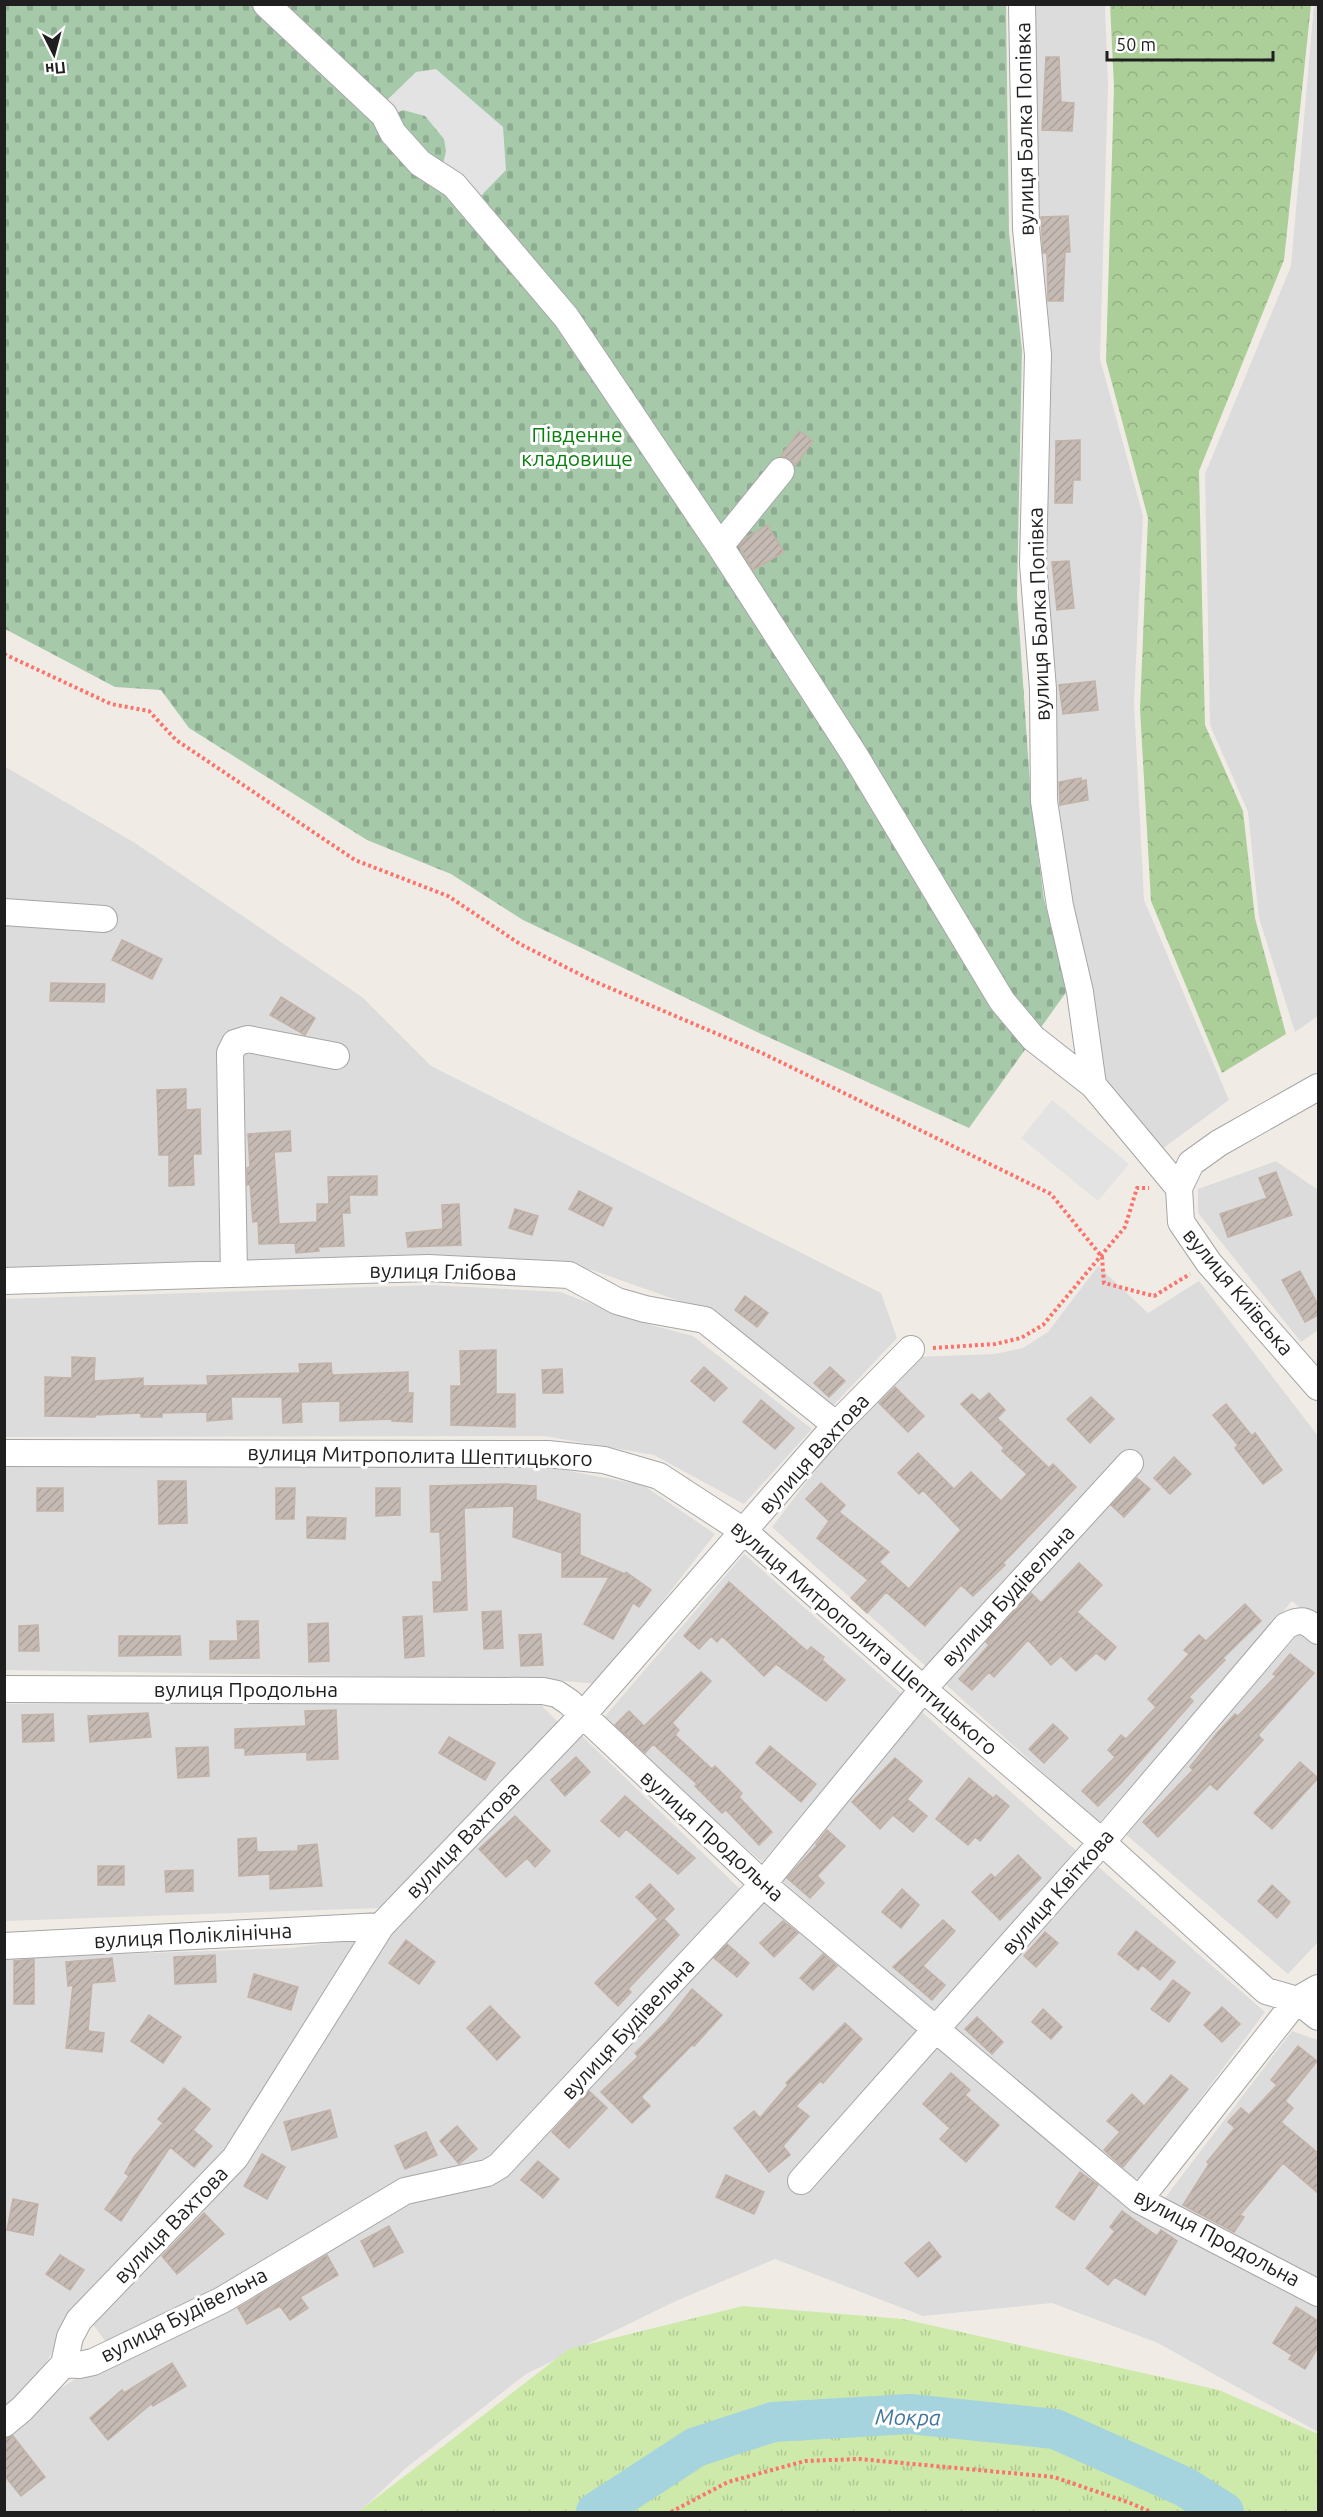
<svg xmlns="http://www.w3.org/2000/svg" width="1323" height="2517" font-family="Ubuntu,sans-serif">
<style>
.residential{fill:#dddcdc}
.grass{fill:url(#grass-tufts)}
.forest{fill:url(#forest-crowns)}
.cemetery{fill:url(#cemetery-stones)}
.parking{fill:#e3e3e3}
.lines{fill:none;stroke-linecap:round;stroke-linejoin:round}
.river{stroke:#a5d3de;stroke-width:40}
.building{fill:url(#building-hatch);stroke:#c2b2a7;stroke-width:1.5}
.minor-casing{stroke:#a6a6a6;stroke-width:28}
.path{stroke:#fa746c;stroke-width:4;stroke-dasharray:3 3;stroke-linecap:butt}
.minor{stroke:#fff;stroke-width:26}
.labels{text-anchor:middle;stroke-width:6;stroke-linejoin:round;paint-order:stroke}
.street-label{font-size:21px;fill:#1f1f1f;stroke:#fff}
.park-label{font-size:21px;fill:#0b7f0f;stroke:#fff}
.water-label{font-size:22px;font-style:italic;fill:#44779f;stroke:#fff}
</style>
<defs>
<pattern id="grass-tufts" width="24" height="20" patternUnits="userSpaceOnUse" patternTransform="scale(1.5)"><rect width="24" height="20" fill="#cdeaab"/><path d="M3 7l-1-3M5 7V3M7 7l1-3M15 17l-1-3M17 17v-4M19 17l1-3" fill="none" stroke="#b0c893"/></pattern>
<pattern id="forest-crowns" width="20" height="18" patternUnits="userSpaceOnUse" patternTransform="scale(1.5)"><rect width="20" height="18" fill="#accf9a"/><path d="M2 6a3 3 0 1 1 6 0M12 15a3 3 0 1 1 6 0" fill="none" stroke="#94b184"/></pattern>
<pattern id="cemetery-stones" width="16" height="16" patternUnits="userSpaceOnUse" patternTransform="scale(1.5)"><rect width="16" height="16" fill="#a6c9aa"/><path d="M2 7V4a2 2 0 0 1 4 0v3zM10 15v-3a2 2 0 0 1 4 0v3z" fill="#8eac92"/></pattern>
<pattern id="building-hatch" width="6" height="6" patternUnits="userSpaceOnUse" patternTransform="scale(1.5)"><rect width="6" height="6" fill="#c5bbb4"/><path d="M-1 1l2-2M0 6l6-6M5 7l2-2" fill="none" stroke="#a9a09a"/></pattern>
</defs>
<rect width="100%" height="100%" fill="#f0ece5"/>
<path class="residential" d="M 1027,5 L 1105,5 L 1108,84 L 1100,359 L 1143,516 L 1134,702 L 1144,900 L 1229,1100 L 1162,1149 L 1099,1076 L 1053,817 Z
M 1314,5 L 1318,5 L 1318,1016 L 1295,1032 L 1259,918 L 1248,812 L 1210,725 L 1205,474 L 1291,266 Z
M 4,766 L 135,843 L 362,997 L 431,1066 L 881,1293 L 897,1338 L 830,1409 L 713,1313 L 592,1270 L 430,1259 L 5,1272 Z
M 1276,1161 L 1318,1190 L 1318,1330 L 1301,1342 L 1198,1213 L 1198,1189 Z
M 1098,1266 L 1148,1313 L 1199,1281 L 1318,1436 L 1318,1622 L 1292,1601 L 1099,1823 L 772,1527 L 844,1433 L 916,1357 L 995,1354 L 1023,1348 L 1048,1332 Z
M 432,1285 L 560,1292 L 640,1322 L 693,1336 L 812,1429 L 744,1504 L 654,1455 L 544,1436 L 5,1437 L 4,1299 Z
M 5,1465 L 548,1467 L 643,1485 L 715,1534 L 598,1684 L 542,1679 L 5,1670 Z
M 744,1554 L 903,1695 L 762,1862 L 601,1721 Z
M 1301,1631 L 1318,1647 L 1318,1942 L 1288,1974 L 1123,1832 Z
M 535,1699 L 562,1726 L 379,1908 L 5,1921 L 4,1704 Z
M 922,1712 L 1080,1854 L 933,2011 L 780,1879 Z
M 580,1734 L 741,1890 L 488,2161 L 222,2290 L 106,2342 L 89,2319 L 227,2179 L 386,1934 Z
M 1094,1863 L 1265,2012 L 1141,2178 L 1124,2178 L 954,2035 L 952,2023 Z
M 763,1897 L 1131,2206 L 1318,2307 L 1318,2432 L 1158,2343 L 1052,2303 L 923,2316 L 775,2259 L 676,2301 L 526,2374 L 406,2468 L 359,2512 L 5,2512 L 5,2434 L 48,2397 L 99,2363 L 396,2204 L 501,2176 Z
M 358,1939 L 228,2149 L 75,2313 L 37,2378 L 5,2410 L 5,1958 L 292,1948 Z
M 1292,2031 L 1318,2040 L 1318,2282 L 1161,2203 Z"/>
<path class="grass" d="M 743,2306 L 903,2319 L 1219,2390 L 1318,2434 L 1318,2512 L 358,2512 L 569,2349 Z"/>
<path class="forest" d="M 1110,5 L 1311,5 L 1284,260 L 1199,471 L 1205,725 L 1243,811 L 1255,918 L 1286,1034 L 1222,1073 L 1151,901 L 1140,709 L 1148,518 L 1106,361 L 1114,86 Z"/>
<path class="cemetery" d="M 4,5 L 1006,5 L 1009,232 L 1022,350 L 1017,595 L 1031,799 L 1044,899 L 1067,991 L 969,1128 L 757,1032 L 523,920 L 451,874 L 367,840 L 189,728 L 161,690 L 115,687 L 5,629 Z"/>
<path class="parking" d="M 436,69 L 503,127 L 506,170 L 478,199 L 443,164 L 446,151 L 444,139 L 425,116 L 403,110 L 392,115 L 382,105 L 416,72 Z
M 1052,1100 L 1129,1164 L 1098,1201 L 1021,1138 Z"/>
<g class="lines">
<path class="river" d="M 596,2512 L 696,2447 L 773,2422 L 910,2414 L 1055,2429 L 1185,2487 L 1224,2512"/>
</g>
<path class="building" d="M 1046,57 L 1059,57 L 1061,102 L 1074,103 L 1072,131 L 1042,130 Z
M 1068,216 L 1070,252 L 1065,252 L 1063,301 L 1048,301 L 1047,253 L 1043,253 L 1041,217 Z
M 799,431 L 813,441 L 795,466 L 790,459 L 781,456 Z
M 1080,440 L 1080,480 L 1073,480 L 1072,503 L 1055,503 L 1056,441 Z
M 767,525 L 784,552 L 753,570 L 739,546 L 747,537 Z
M 1069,561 L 1074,608 L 1057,610 L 1052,562 Z
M 1095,681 L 1098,710 L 1063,714 L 1059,685 Z
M 1081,778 L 1081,781 L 1086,780 L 1088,800 L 1060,805 L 1059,782 Z
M 122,940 L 162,959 L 152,979 L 112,960 Z
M 51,983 L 105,984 L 104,1002 L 50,1001 Z
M 281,997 L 315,1018 L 305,1035 L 270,1015 Z
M 186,1089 L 186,1110 L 200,1109 L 201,1154 L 193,1154 L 194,1185 L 169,1186 L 169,1155 L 159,1155 L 157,1090 Z
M 290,1131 L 291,1151 L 274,1152 L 279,1224 L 317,1222 L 317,1204 L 329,1204 L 328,1177 L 377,1176 L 377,1195 L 349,1195 L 350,1213 L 342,1213 L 344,1246 L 318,1247 L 319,1251 L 296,1253 L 295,1243 L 259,1244 L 258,1221 L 253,1222 L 250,1184 L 247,1185 L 247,1168 L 250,1167 L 248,1134 Z
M 1276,1172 L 1292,1215 L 1228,1237 L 1220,1214 L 1267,1198 L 1259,1178 Z
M 579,1191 L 612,1208 L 603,1226 L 569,1209 Z
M 459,1204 L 461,1245 L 408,1247 L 406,1233 L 443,1229 L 442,1205 Z
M 515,1209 L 538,1216 L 532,1235 L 509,1228 Z
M 1300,1271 L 1318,1305 L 1318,1315 L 1305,1322 L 1282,1280 Z
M 745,1296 L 768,1313 L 757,1327 L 735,1310 Z
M 496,1350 L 496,1394 L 515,1394 L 515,1427 L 451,1425 L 451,1386 L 461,1386 L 460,1351 Z
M 72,1357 L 95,1358 L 94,1381 L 143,1378 L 143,1386 L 208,1385 L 207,1376 L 300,1373 L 299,1364 L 331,1363 L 332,1375 L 408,1372 L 408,1393 L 413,1393 L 412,1422 L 392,1421 L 392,1419 L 340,1421 L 340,1401 L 301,1402 L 302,1422 L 283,1423 L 282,1397 L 231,1397 L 232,1419 L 207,1421 L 207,1412 L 162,1413 L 162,1417 L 141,1417 L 141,1413 L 95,1415 L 95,1417 L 45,1416 L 45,1377 L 72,1378 Z
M 704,1367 L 727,1388 L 714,1401 L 691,1381 Z
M 830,1367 L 845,1381 L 829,1397 L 814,1383 Z
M 562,1369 L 563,1393 L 543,1393 L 542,1370 Z
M 895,1387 L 924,1416 L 908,1432 L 879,1403 Z
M 989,1393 L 1005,1410 L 997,1418 L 1049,1468 L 1053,1464 L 1076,1487 L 1003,1563 L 1005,1565 L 973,1596 L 961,1585 L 925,1626 L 886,1592 L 867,1613 L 851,1598 L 868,1580 L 817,1538 L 829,1521 L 806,1499 L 821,1483 L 845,1505 L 839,1512 L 889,1552 L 879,1562 L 909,1589 L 961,1530 L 923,1490 L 919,1494 L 898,1473 L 918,1453 L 954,1489 L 971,1472 L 1001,1501 L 1027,1474 L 1002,1451 L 1004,1448 L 961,1404 L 972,1394 L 980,1401 Z
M 1091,1397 L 1114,1419 L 1090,1443 L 1067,1419 Z
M 761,1400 L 794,1428 L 775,1449 L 743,1422 Z
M 1226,1404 L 1252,1436 L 1255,1433 L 1282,1470 L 1263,1484 L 1235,1448 L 1238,1445 L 1213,1415 Z
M 1174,1457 L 1191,1474 L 1170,1494 L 1154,1478 Z
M 1137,1478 L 1150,1489 L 1124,1517 L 1111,1505 Z
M 158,1481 L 186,1481 L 187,1523 L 159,1524 Z
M 506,1484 L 536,1486 L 536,1500 L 580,1514 L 580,1555 L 625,1574 L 626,1572 L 651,1590 L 639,1607 L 633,1603 L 613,1639 L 584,1624 L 609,1577 L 562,1577 L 562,1553 L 513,1537 L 514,1506 L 464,1508 L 467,1610 L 434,1612 L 433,1582 L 442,1582 L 440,1532 L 431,1532 L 430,1486 Z
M 37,1488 L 63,1488 L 63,1511 L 37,1511 Z
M 276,1488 L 295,1488 L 294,1519 L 276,1519 Z
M 376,1488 L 400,1488 L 400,1515 L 376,1516 Z
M 307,1517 L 346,1518 L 345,1539 L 307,1538 Z
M 1079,1563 L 1102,1585 L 1077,1612 L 1116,1647 L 1105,1660 L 1096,1653 L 1076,1671 L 1061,1656 L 1051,1665 L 1028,1640 L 994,1677 L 989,1672 L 972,1690 L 959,1679 L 989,1645 L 986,1642 L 1029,1595 L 1031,1593 L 1041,1603 Z
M 729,1582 L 807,1651 L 811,1647 L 824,1657 L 822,1660 L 845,1680 L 826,1701 L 776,1664 L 764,1676 L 722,1636 L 717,1642 L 711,1636 L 699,1649 L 684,1636 Z
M 1245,1604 L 1261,1621 L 1223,1658 L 1225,1660 L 1189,1697 L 1193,1701 L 1122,1782 L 1098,1806 L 1082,1791 L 1115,1757 L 1108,1750 L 1121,1735 L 1126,1739 L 1156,1707 L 1148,1699 L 1189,1654 L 1184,1650 L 1199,1635 L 1206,1641 Z
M 501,1611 L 503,1648 L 484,1649 L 482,1612 Z
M 422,1616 L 424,1656 L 405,1658 L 403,1617 Z
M 237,1621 L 258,1621 L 259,1658 L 210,1659 L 210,1641 L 238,1641 Z
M 328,1623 L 329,1661 L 309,1662 L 308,1624 Z
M 38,1625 L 39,1651 L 19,1651 L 19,1626 Z
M 541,1634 L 543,1665 L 521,1666 L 519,1635 Z
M 119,1636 L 180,1636 L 181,1655 L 119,1656 Z
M 1290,1654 L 1314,1673 L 1258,1735 L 1263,1740 L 1217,1790 L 1210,1784 L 1158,1837 L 1143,1822 L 1193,1770 L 1190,1767 L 1217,1733 L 1235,1714 L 1238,1716 L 1276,1676 L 1273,1674 Z
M 701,1672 L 711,1681 L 672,1723 L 679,1730 L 675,1735 L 712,1769 L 715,1766 L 742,1793 L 739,1797 L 772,1832 L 759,1845 L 726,1810 L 722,1813 L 695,1786 L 697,1784 L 653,1744 L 645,1753 L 615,1725 L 629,1711 L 644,1726 Z
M 336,1710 L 338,1759 L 307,1760 L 307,1752 L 245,1755 L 245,1748 L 235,1748 L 235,1729 L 306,1726 L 305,1711 Z
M 148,1713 L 151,1737 L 90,1742 L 88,1716 Z
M 53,1714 L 54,1741 L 23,1742 L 22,1715 Z
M 1053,1724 L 1068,1738 L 1044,1763 L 1029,1749 Z
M 449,1737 L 495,1763 L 485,1780 L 439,1753 Z
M 770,1746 L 816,1784 L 801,1802 L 756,1763 Z
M 208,1747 L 209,1776 L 178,1778 L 176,1748 Z
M 576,1757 L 590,1772 L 565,1796 L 551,1780 Z
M 895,1758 L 922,1781 L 907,1799 L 927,1816 L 913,1832 L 893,1815 L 880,1829 L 852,1802 Z
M 1300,1762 L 1318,1778 L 1272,1829 L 1254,1813 Z
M 969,1778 L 993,1798 L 996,1795 L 1009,1806 L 980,1841 L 975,1837 L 968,1845 L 936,1819 Z
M 625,1796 L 695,1858 L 678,1874 L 626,1829 L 619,1837 L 601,1821 Z
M 515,1816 L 550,1851 L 535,1867 L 527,1858 L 506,1877 L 479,1849 Z
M 827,1830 L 845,1846 L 817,1876 L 824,1883 L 810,1898 L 787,1878 L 817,1845 L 816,1844 Z
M 256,1838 L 257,1852 L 298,1851 L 298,1846 L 317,1844 L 322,1886 L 270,1889 L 270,1874 L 239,1876 L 238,1839 Z
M 1018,1855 L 1041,1878 L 1000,1920 L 972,1892 L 991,1874 L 995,1878 Z
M 98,1866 L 124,1866 L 124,1885 L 98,1885 Z
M 193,1870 L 193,1891 L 166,1892 L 165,1871 Z
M 650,1884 L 674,1909 L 664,1919 L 679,1935 L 628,1989 L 631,1992 L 618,2006 L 595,1983 L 658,1919 L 636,1897 Z
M 1272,1885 L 1290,1902 L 1277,1918 L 1258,1901 Z
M 902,1889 L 919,1905 L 901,1928 L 882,1912 Z
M 943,1920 L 955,1931 L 923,1966 L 945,1985 L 932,2000 L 893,1967 Z
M 783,1921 L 798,1933 L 774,1957 L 760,1943 Z
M 1136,1931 L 1175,1962 L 1160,1980 L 1142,1965 L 1138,1970 L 1118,1954 Z
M 1045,1932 L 1058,1943 L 1036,1967 L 1024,1956 Z
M 406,1940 L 435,1962 L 419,1984 L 389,1963 Z
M 727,1944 L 749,1963 L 737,1977 L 714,1958 Z
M 823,1954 L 837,1966 L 813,1990 L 800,1978 Z
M 215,1955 L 216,1982 L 175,1984 L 174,1957 Z
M 112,1958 L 115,1981 L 92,1983 L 88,2031 L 104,2033 L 102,2052 L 66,2048 L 73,1985 L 68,1986 L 66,1962 Z
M 34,1959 L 34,2004 L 14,2004 L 14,1961 Z
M 254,1974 L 298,1987 L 291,2010 L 248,1997 Z
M 1173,1980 L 1190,1993 L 1169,2022 L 1151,2009 Z
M 692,1989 L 722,2015 L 694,2046 L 692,2045 L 641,2097 L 650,2106 L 632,2123 L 601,2092 L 638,2057 L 635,2053 L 666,2022 Z
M 490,2006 L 520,2037 L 497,2060 L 467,2028 Z
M 1222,2007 L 1240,2024 L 1222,2042 L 1204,2025 Z
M 1043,2009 L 1062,2027 L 1051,2039 L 1032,2022 Z
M 149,2015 L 181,2037 L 163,2063 L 131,2041 Z
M 977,2017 L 1003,2042 L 992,2054 L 965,2029 Z
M 845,2023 L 862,2039 L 823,2083 L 820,2081 L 796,2106 L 809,2116 L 783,2146 L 790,2155 L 769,2172 L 734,2128 L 754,2111 L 760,2118 L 788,2085 L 786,2083 Z
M 1298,2046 L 1317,2061 L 1285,2101 L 1293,2108 L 1281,2122 L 1318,2153 L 1318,2193 L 1283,2163 L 1240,2215 L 1244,2217 L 1234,2232 L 1183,2205 L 1209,2164 L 1207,2162 L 1235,2128 L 1228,2122 L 1241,2108 L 1249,2115 L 1277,2085 L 1271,2080 Z
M 951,2073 L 970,2090 L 965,2095 L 999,2125 L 966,2162 L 940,2139 L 950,2128 L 923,2104 Z
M 1171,2075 L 1188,2089 L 1123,2167 L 1104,2150 L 1120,2132 L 1107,2121 L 1132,2094 L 1144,2106 Z
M 184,2088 L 210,2109 L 193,2130 L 212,2146 L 194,2167 L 170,2147 L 121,2221 L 105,2209 L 129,2176 L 125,2173 L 134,2157 L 163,2123 L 158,2119 Z
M 589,2091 L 607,2108 L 569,2148 L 552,2132 Z
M 330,2110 L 337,2137 L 292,2150 L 284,2122 Z
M 457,2126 L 477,2149 L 459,2164 L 440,2141 Z
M 426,2132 L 437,2155 L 405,2169 L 395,2146 Z
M 262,2154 L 285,2167 L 267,2199 L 244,2186 Z
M 538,2161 L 559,2179 L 543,2198 L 521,2180 Z
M 1080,2172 L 1098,2185 L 1074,2220 L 1056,2207 Z
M 726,2175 L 764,2192 L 754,2214 L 716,2197 Z
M 13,2199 L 38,2204 L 33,2235 L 7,2230 Z
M 1122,2211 L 1157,2236 L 1161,2230 L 1177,2241 L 1145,2295 L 1115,2277 L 1108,2285 L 1086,2268 L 1115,2231 L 1110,2227 Z
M 204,2213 L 224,2234 L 177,2274 L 162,2256 Z
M 389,2226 L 403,2252 L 374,2267 L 361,2241 Z
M 929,2242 L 941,2257 L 918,2277 L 905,2263 Z
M 60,2255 L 84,2270 L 70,2290 L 46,2274 Z
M 327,2255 L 338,2275 L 300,2297 L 308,2308 L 290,2320 L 280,2306 L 247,2324 L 238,2308 Z
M 1296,2307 L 1318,2321 L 1318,2347 L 1305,2369 L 1289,2359 L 1292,2355 L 1273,2343 Z
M 172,2363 L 186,2386 L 153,2406 L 151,2404 L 108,2440 L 90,2418 L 122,2390 L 124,2393 Z
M 13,2436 L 45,2477 L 21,2496 L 4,2475 L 4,2439 Z"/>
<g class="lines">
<g class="minor-casing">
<path id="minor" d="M 266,4 L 384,115 L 393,133 L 420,163 L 454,185 L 566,317 L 720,546 L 854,754 L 1002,1001 L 1033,1038 L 1093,1085
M 1022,4 L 1026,228 L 1038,355 L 1033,564 L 1043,689 L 1044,801 L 1060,906 L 1080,992 L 1093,1085 L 1179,1188
M 720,546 L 781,471
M 4,912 L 104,919
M 1318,1087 L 1219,1143 L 1191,1163 L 1179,1188 L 1181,1222 L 1209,1263 L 1318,1387
M 234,1274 L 230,1053 L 235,1043 L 248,1039 L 336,1056
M 4,1281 L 428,1268 L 569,1275 L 617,1301 L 645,1309 L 705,1320 L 836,1425
M 4,1453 L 548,1454 L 604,1460 L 659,1476 L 745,1532 L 923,1689 L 1102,1842 L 1266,1991 L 1297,2000 L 1318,2017
M 4,1689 L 543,1691 L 557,1694 L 569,1702 L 763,1884 L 1139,2200 L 1318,2293
M 4,1946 L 381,1926
M 801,2181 L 1102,1842 L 1286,1626 C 1301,1618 1306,1620 1318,1631
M 1139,2200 L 1297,2000 L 1318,1988
M 64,2364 L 70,2337 L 79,2320 L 235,2158 L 381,1926 L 582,1716 L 836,1425 L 911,1349
M 4,2424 L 22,2409 L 64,2364 L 79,2365 L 93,2362 L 222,2300 L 405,2191 L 487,2173 L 499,2166 L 763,1884 L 923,1689 L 1130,1463"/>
</g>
<path class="path" d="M 4,654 L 111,704 L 149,711 L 176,740 L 355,860 L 448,896 L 520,944 L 591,980 L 762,1053 L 1051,1194 L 1102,1257 L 1104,1283 L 1154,1296 L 1190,1274
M 933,1348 L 995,1344 L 1021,1338 L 1043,1325 L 1125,1227 L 1137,1188 L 1149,1188
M 671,2512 L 728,2482 L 805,2461 L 859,2459 L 1054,2477 L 1130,2503 L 1151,2512"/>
<use href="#minor" class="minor"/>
</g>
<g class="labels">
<g class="street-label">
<text transform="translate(1025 129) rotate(-91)" y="7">вулиця Балка Попівка</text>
<text transform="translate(1039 614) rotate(-92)" y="7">вулиця Балка Попівка</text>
<text transform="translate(443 1272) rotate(1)" y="7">вулиця Глібова</text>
<text transform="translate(1238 1292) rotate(50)" y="7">вулиця Київська</text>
<text transform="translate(814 1454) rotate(-48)" y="7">вулиця Вахтова</text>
<text transform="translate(420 1456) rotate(1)" y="7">вулиця Митрополита Шептицького</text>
<text transform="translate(1008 1596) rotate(-47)" y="7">вулиця Будівельна</text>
<text transform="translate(864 1638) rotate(41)" y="7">вулиця Митрополита Шептицького</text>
<text x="246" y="1697">вулиця Продольна</text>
<text transform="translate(712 1836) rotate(42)" y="7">вулиця Продольна</text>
<text transform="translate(463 1840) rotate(-46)" y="7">вулиця Вахтова</text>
<text transform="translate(1058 1892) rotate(-49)" y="7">вулиця Квіткова</text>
<text transform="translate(193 1936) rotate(-3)" y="7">вулиця Поліклінічна</text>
<text transform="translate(628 2029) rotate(-47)" y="7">вулиця Будівельна</text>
<text transform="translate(171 2225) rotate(-46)" y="7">вулиця Вахтова</text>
<text transform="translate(1217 2238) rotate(28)" y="7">вулиця Продольна</text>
<text transform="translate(184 2315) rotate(-27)" y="7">вулиця Будівельна</text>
</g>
<g class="park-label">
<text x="577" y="442">Південне<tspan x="577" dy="24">кладовище</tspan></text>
</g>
<g class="water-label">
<text transform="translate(908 2417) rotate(1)" y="8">Мокра</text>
</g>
</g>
<rect width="1323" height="2517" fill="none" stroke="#1f1f1f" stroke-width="12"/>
<g transform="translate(54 54) rotate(174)" stroke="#ffffff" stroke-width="4.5" paint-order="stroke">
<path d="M0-4.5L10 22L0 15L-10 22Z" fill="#1f1f1f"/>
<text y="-9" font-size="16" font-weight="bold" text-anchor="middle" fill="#1f1f1f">Пн</text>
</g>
<path d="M1107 51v9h166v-9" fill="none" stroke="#1f1f1f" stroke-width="3"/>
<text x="1116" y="51" font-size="18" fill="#1f1f1f" stroke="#ffffff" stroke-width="4.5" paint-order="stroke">50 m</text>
</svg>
